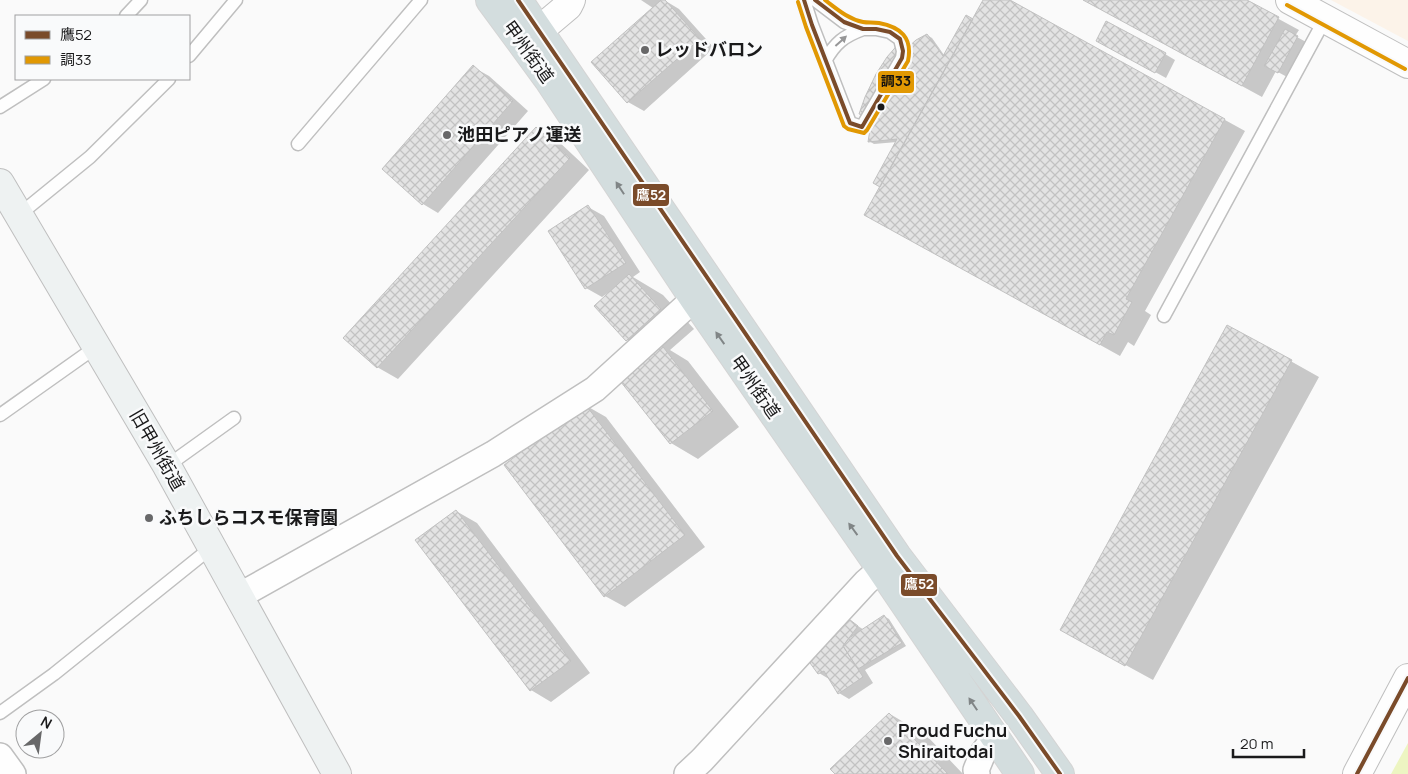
<svg xmlns="http://www.w3.org/2000/svg" width="1408" height="774" font-family="Manrope,'Noto Sans JP',sans-serif">
<style>
.education{fill:#fcf3e9}
.pitch{fill:#edf5c2}
.shadow{fill:#0003}
.building{fill:url(#building-cross-hatch);stroke:#c1c1c1}
.lines{fill:none;stroke-linecap:round;stroke-linejoin:round}
.service-casing{stroke:#bfbfbf;stroke-width:15}
.minor-casing{stroke:#bfbfbf;stroke-width:28}
.tertiary-casing{stroke:#bfbfbf;stroke-width:30}
.secondary-casing{stroke:#bfbfbf;stroke-width:30}
.trunk-casing{stroke:#d4d4d4;stroke-width:30}
.service{stroke:#fefefe;stroke-width:12}
.minor{stroke:#fefefe;stroke-width:25}
.tertiary{stroke:#fefefe;stroke-width:28}
.secondary{stroke:#eef2f2;stroke-width:28}
.trunk{stroke:#d3ddde;stroke-width:28}
.bus-1-casing{stroke:#f9fafb;stroke-width:8}
.bus-2-casing{stroke:#f9fafb;stroke-width:8}
.bus-1{stroke:#7a4b2a;stroke-width:4}
.bus-2{stroke:#e19803;stroke-width:4}
.oneway{fill:#979798}
.oneway2{fill:#808586}
.poi-dot{fill:#686869;stroke:#f9fafb;stroke-width:2}
.bus-dot{fill:#1a1a1b;stroke:#f9fafb;stroke-width:2}
.labels{text-anchor:middle;stroke-width:5;stroke-linejoin:round;paint-order:stroke}
.poi-label{font-size:18px;font-weight:bold;fill:#1a1a1b;stroke:#f9fafb;text-anchor:start}
.street-label{font-size:18px;fill:#1a1a1b;stroke:#f9fafb}
.line-badge{stroke:#f9fafb;stroke-width:2}
.badge-label{font-size:14px;text-anchor:middle;font-weight:bold;fill:#fff}
.pale-badge-label{font-size:14px;text-anchor:middle;font-weight:bold;fill:#111}
</style>
<defs>
<pattern id="building-cross-hatch" width="8" height="8" patternUnits="userSpaceOnUse" patternTransform="scale(1.25)"><rect width="8" height="8" fill="#e3e3e3"/><path d="M0 0l8 8M0 8l8-8" fill="none" stroke="#c2c2c2"/></pattern>
</defs>
<rect width="100%" height="100%" fill="#fafafa"/>
<path class="education" d="M 1331,0 L 1408,0 L 1408,41 Z"/>
<path class="pitch" d="M 1408,743 L 1408,774 L 1391,774 Z"/>
<path class="shadow" d="M 641,0 L 664,0 L 679,9 L 714,48 L 644,111 L 628,102 L 653,8 Z
M 985,0 L 1007,0 L 1245,131 L 1145,311 L 1151,315 L 1134,346 L 1128,342 L 1120,356 L 886,226 L 885,191 L 897,142 L 874,144 L 869,141 L 908,49 L 927,35 L 932,38 L 944,55 L 973,21 Z
M 1084,0 L 1244,0 L 1299,30 L 1295,36 L 1308,43 L 1289,78 L 1276,71 L 1262,97 Z
M 1108,46 L 1165,54 L 1175,60 L 1166,78 Z
M 473,67 L 489,76 L 528,111 L 438,213 L 423,204 Z
M 536,129 L 557,140 L 589,170 L 398,379 L 377,367 Z
M 588,207 L 604,216 L 640,272 L 633,277 L 663,295 L 694,329 L 670,350 L 688,361 L 739,427 L 698,459 L 671,443 L 650,353 L 627,340 L 608,293 L 602,297 L 586,288 Z
M 1228,326 L 1319,377 L 1153,680 L 1089,645 Z
M 585,405 L 606,417 L 705,547 L 625,607 L 605,596 Z
M 456,511 L 477,523 L 590,673 L 551,702 L 531,690 L 417,541 Z
M 884,616 L 889,619 L 906,646 L 865,670 L 873,683 L 849,699 L 839,693 L 829,679 L 819,673 L 846,618 L 864,630 Z
M 890,714 L 927,736 L 963,774 L 837,774 Z"/>
<path class="building" d="M 661,0 L 665,0 L 700,39 L 627,103 L 591,62 Z
M 983,0 L 1010,0 L 1225,119 L 1126,299 L 1132,302 L 1114,335 L 1107,332 L 1100,345 L 864,215 Z
M 1083,0 L 1247,0 L 1279,17 L 1242,86 Z
M 966,15 L 973,19 L 880,187 L 873,183 L 897,139 L 868,142 L 872,117 L 859,114 L 865,97 L 876,74 L 887,57 L 900,42 L 906,49 L 916,40 L 927,34 L 943,56 Z
M 1106,21 L 1166,53 L 1155,73 L 1096,41 Z
M 1285,29 L 1298,36 L 1278,73 L 1264,66 Z
M 473,65 L 513,101 L 422,205 L 382,169 Z
M 536,127 L 570,158 L 377,368 L 343,338 Z
M 588,205 L 626,263 L 585,289 L 548,231 Z
M 629,274 L 661,309 L 626,341 L 594,306 Z
M 1227,325 L 1292,360 L 1125,666 L 1060,630 Z
M 660,343 L 713,411 L 670,444 L 617,377 Z
M 585,404 L 685,535 L 604,597 L 504,465 Z
M 456,510 L 571,661 L 530,691 L 415,540 Z
M 884,615 L 902,643 L 858,669 L 843,646 L 849,638 Z
M 845,616 L 858,626 L 843,646 L 863,677 L 838,694 L 824,671 L 818,674 L 810,663 Z
M 889,713 L 948,774 L 835,774 L 830,769 Z"/>
<g class="lines">
<g class="service-casing">
<path id="service" d="M 804,0 L 812,25 L 850,123 L 862,127 L 902,58 L 903,51 L 900,39 L 890,32 L 876,29 L 863,29 L 844,22 L 815,0
M 126,16 L 141,0
M 189,56 L 236,0
M 825,61 C 835,43 844,36 863,29
M 0,107 L 44,79
M 298,144 L 421,0
M 20,214 L 90,157 L 169,79
M 1164,316 L 1325,19
M 0,415 L 96,347
M 167,466 L 234,418
M 0,713 L 54,674 L 212,547"/>
</g>
<g class="minor-casing">
<path id="minor" d="M 239,596 L 493,454 L 595,389 L 694,299
M 0,756 L 13,774
M 687,774 L 702,760 L 866,582 L 881,569
M 977,774 L 976,770 L 983,753 L 995,737"/>
</g>
<g class="tertiary-casing">
<path id="tertiary" d="M 1290,0 L 1408,64
M 523,44 L 568,6 L 571,0
M 1357,774 L 1408,678"/>
</g>
<g class="secondary-casing">
<path id="secondary" d="M 0,183 L 167,466 L 337,774"/>
</g>
<g class="trunk-casing">
<path id="trunk" d="M 490,0 L 548,79 L 694,299 L 881,569 L 1020,774
M 518,0 L 897,556 L 1019,716 L 1060,774"/>
</g>
<use href="#service" class="service"/>
<use href="#minor" class="minor"/>
<use href="#tertiary" class="tertiary"/>
<use href="#secondary" class="secondary"/>
<use href="#trunk" class="trunk"/>
<g class="bus-1-casing">
<path id="bus-1" d="M 518,0 L 897,556 L 1019,716 L 1060,774
M 804,0 L 812,25 L 850,123 L 862,127 L 902,58 L 903,51 L 900,39 L 890,32 L 876,29 L 863,29 L 844,22 L 815,0
M 1357,774 L 1408,678"/>
</g>
<g class="bus-2-casing">
<path id="bus-2" d="M 798,2 L 806,27 L 844,126 L 848,129 L 864,133 L 867,130 L 908,61 C 913,37 900,27 879,23 C 873,22 868,23 863,22 C 848,19 837,9 825,0
M 1287,5 L 1405,69"/>
</g>
<use href="#bus-1" class="bus-1"/>
<use href="#bus-2" class="bus-2"/>
</g>
<defs><path id="oneway-solid" d="M-6-.8H1V-3.2L6.5 0L1 3.2V.8H-6Z" transform="scale(1.25)"/></defs>
<use class="oneway" href="#oneway-solid" transform="translate(841 41) rotate(-42)"/>
<g class="oneway2">
<use href="#oneway-solid" transform="translate(620 188) rotate(-123)"/>
<use href="#oneway-solid" transform="translate(720 338) rotate(-125)"/>
<use href="#oneway-solid" transform="translate(853 529) rotate(-126)"/>
<use href="#oneway-solid" transform="translate(973 704) rotate(-124)"/>
</g>
<g class="poi-dot">
<circle cx="645" cy="50" r="5"/>
<circle cx="447" cy="135" r="5"/>
<circle cx="149" cy="518" r="5"/>
<circle cx="888" cy="741" r="5"/>
</g>
<circle class="bus-dot" cx="881" cy="107" r="4.5"/>
<g class="labels">
<g class="poi-label">
<text x="655" y="56">レッドバロン</text>
<text x="457" y="141">池田ピアノ運送</text>
<text x="159" y="524">ふちしらコスモ保育園</text>
<text x="898" y="737">Proud Fuchu<tspan x="898" dy="21">Shiraitodai</tspan></text>
</g>
<g class="street-label">
<text transform="translate(528 52) rotate(54)" y="6">甲州街道</text>
<text transform="translate(755 387) rotate(55)" y="6">甲州街道</text>
<text transform="translate(157 450) rotate(60)" y="6">旧甲州街道</text>
</g>
</g>
<g class="line-badge">
<rect x="877" y="70" width="38" height="24" rx="5" fill="#e19803"/>
<rect x="632" y="183" width="38" height="24" rx="5" fill="#7a4b2a"/>
<rect x="900" y="573" width="38" height="24" rx="5" fill="#7a4b2a"/>
</g>
<g class="badge-label">
<text x="651" y="200">鷹52</text>
<text x="919" y="589">鷹52</text>
</g>
<g class="pale-badge-label">
<text x="896" y="86">調33</text>
</g>
<rect x="15" y="15" width="175" height="65" fill="#f9fafb" stroke="#a0a0a1"/>
<rect x="25" y="31" width="25" height="8" fill="#7a4b2a" stroke="#a0a0a1"/>
<text x="60" y="40" font-size="15" fill="#1a1a1b">鷹52</text>
<rect x="25" y="56" width="25" height="8" fill="#e19803" stroke="#a0a0a1"/>
<text x="60" y="65" font-size="15" fill="#1a1a1b">調33</text>
<g transform="translate(40 734) rotate(29)"><circle r="24" fill="#f9fafb" stroke="#a0a0a1"/>
<path d="M0-4L9 19L0 12L-9 19Z" fill="#686869"/>
<text y="-8" font-size="14" font-weight="bold" text-anchor="middle" fill="#1a1a1b">N</text>
</g>
<path d="M1233 749v8h71v-8" fill="none" stroke="#1a1a1b" stroke-width="2.5"/>
<text x="1240" y="749" font-size="15" fill="#1a1a1b" stroke="#f9fafb" stroke-width="4" paint-order="stroke">20 m</text>
</svg>
